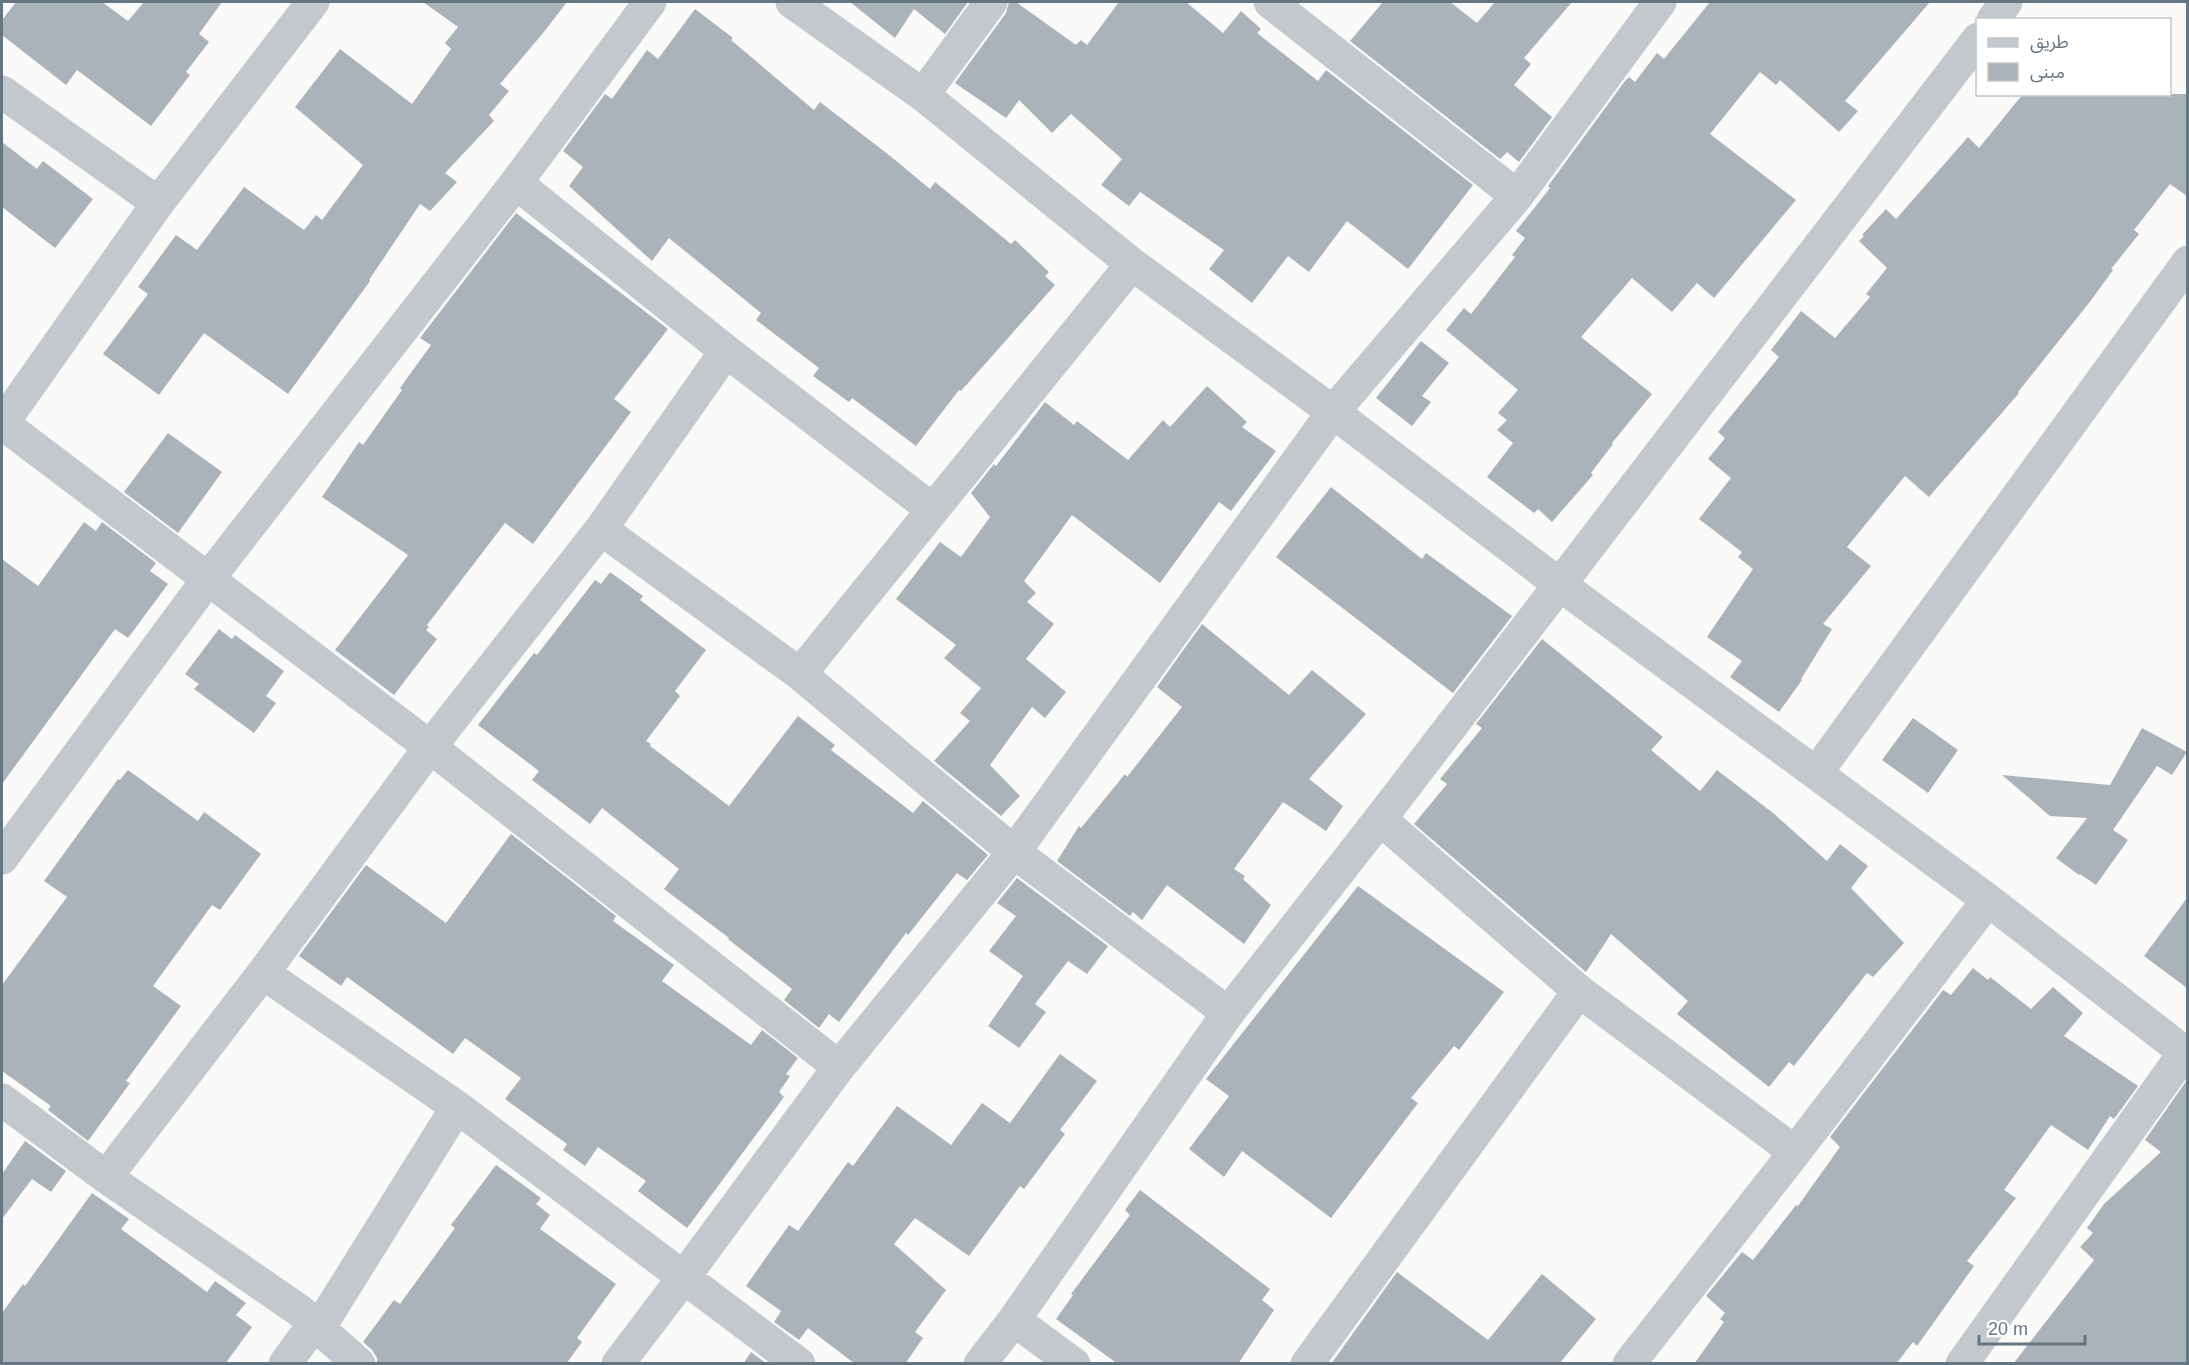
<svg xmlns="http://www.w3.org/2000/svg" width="2189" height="1365" font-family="Helvetica,'Noto Sans Arabic',sans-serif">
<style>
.building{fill:#aab3b9}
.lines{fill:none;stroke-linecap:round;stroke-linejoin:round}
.street{stroke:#c3c8cc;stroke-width:33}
</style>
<rect width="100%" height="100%" fill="#fafaf8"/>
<path class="building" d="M 16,2 L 102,2 L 128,21 L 144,2 L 222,2 L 199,34 L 209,42 L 186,72 L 190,75 L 151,126 L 77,70 L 66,85 L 2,35 L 2,20 Z
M 423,2 L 567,2 L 543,33 L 500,84 L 509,91 L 489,115 L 494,121 L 445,173 L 457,182 L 430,211 L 420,204 L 369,280 L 370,281 L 288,394 L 204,333 L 159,395 L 103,354 L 148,294 L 138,287 L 176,235 L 197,250 L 244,187 L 304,230 L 316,215 L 322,220 L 363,165 L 295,107 L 340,49 L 412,104 L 451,49 L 445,43 L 458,27 Z
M 850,2 L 968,2 L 945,34 L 914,9 L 895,38 Z
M 1009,2 L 1016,2 L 1076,45 L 1081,40 L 1087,45 L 1119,2 L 1186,2 L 1223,33 L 1241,11 L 1261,29 L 1257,33 L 1318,81 L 1326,70 L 1473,185 L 1408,269 L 1347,221 L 1309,272 L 1288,256 L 1252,303 L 1209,269 L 1224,250 L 1140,192 L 1129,206 L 1101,185 L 1122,159 L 1071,114 L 1052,133 L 1019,100 L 1006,118 L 955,83 L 1006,13 Z
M 1383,2 L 1450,2 L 1477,23 L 1495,2 L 1572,2 L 1524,58 L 1531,64 L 1514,85 L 1552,117 L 1519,162 L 1507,152 L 1500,159 L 1350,41 Z
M 1710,2 L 1930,2 L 1845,101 L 1858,111 L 1839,132 L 1780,80 L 1776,85 L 1760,72 L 1710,134 L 1796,200 L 1714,298 L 1697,283 L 1672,312 L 1632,278 L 1581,337 L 1652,394 L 1612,443 L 1613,444 L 1591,473 L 1593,475 L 1552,522 L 1538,509 L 1534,513 L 1487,477 L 1513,443 L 1497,430 L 1507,420 L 1498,413 L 1518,390 L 1446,330 L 1464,308 L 1471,314 L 1515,257 L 1512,255 L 1525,238 L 1516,231 L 1550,188 L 1548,186 L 1625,81 L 1629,77 L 1635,82 L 1657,53 L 1664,59 Z
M 695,9 L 733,38 L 731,40 L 814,110 L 820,102 L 889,155 L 930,189 L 935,182 L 1011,244 L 1015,240 L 1049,272 L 1045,276 L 1055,285 L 961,391 L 959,390 L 916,446 L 852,398 L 849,402 L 813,376 L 819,368 L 756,320 L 761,313 L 669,238 L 652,261 L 569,186 L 583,167 L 563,151 L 605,94 L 612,99 L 647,50 L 658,59 Z
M 2023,94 L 2187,94 L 2187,196 L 2170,184 L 2134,230 L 2139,234 L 2111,269 L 2113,270 L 2092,299 L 2018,392 L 2019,393 L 1929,497 L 1905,476 L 1847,547 L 1871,566 L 1823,624 L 1832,629 L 1801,679 L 1802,680 L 1779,712 L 1730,677 L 1742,661 L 1707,637 L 1753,569 L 1738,557 L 1742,552 L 1699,519 L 1731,478 L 1708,459 L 1725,438 L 1718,432 L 1779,357 L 1771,350 L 1801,311 L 1835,338 L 1870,297 L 1866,294 L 1887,268 L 1859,241 L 1864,236 L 1862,235 L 1886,209 L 1896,219 L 1968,137 L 1979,148 Z
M 2,142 L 37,169 L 43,161 L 93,199 L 55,248 L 2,207 Z
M 516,213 L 668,329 L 614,399 L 631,412 L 533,544 L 505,523 L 427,625 L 429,627 L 426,630 L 437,639 L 394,695 L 335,650 L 408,555 L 322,497 L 359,442 L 363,445 L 402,390 L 400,388 L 431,345 L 420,338 Z
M 1421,341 L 1449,363 L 1422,396 L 1431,402 L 1412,426 L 1376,398 Z
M 1207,386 L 1247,422 L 1242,427 L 1276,451 L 1231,511 L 1219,502 L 1160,583 L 1072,515 L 1024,581 L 1036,593 L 1027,602 L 1054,624 L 1026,659 L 1066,692 L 1045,718 L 1032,707 L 990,765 L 1020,796 L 1001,816 L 934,761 L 970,721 L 960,713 L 981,688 L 944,658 L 956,645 L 896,599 L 940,542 L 961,557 L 990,517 L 971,493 L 994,464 L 996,466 L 1045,402 L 1074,425 L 1077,421 L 1128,460 L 1163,420 L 1170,427 Z
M 168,433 L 222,472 L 178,533 L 124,492 Z
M 1331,487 L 1422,559 L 1426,553 L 1512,616 L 1453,693 L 1276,557 Z
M 84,522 L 96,531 L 102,522 L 156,563 L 150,571 L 168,584 L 128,638 L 115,629 L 2,784 L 2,559 L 38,586 Z
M 610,572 L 643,596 L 640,600 L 706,650 L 675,691 L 680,696 L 646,741 L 651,744 L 650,746 L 729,806 L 798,716 L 835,745 L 831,750 L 913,813 L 923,801 L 988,855 L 967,880 L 957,873 L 908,935 L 906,933 L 839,1022 L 829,1014 L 819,1028 L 784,1000 L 792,989 L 728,939 L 729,938 L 664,889 L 679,869 L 602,808 L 590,824 L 532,780 L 539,771 L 478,725 L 534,653 L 537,655 L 595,580 L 601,584 Z
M 1202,624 L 1289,695 L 1312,670 L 1366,714 L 1309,779 L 1343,806 L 1326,831 L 1283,802 L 1234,869 L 1245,876 L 1243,879 L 1271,905 L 1244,944 L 1167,885 L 1142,920 L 1133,912 L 1130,916 L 1057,861 L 1079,826 L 1081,828 L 1125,774 L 1127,777 L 1182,707 L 1157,687 Z
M 219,629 L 232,639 L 235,635 L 284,671 L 266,696 L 276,703 L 254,733 L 194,689 L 199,684 L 185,674 Z
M 1542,639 L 1663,737 L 1651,750 L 1700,791 L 1717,770 L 1773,813 L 1827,861 L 1840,844 L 1868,866 L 1851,888 L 1904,943 L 1873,977 L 1867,973 L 1794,1066 L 1789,1062 L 1769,1087 L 1677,1014 L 1688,1001 L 1611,934 L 1586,972 L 1414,824 L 1447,784 L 1440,779 L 1482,728 L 1476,724 Z
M 1913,718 L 1958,750 L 1928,793 L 1882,760 Z
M 2142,728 L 2187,752 L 2172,775 L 2157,766 L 2113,830 L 2128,840 L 2096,885 L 2080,874 L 2079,875 L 2056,858 L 2087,818 L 2050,816 L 2002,775 L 2110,785 Z
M 128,770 L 198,821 L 204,812 L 261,854 L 220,910 L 212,905 L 153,986 L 181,1006 L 126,1081 L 130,1083 L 88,1141 L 48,1110 L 51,1106 L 2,1071 L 2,985 L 67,897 L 44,881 L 118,779 L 120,780 Z
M 511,834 L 616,916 L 613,921 L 674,965 L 662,981 L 751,1045 L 762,1030 L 798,1058 L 786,1074 L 790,1076 L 779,1092 L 784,1097 L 687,1228 L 638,1191 L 646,1181 L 598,1147 L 585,1166 L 563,1150 L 567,1144 L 505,1099 L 521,1078 L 465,1038 L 453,1054 L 347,977 L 341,986 L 299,956 L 366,865 L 446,923 Z
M 1017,878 L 1108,946 L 1087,974 L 1068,961 L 1035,1004 L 1046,1012 L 1019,1048 L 988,1026 L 1023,976 L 989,951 L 1016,916 L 997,903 Z
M 1358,886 L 1504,992 L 1459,1050 L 1454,1046 L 1411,1098 L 1418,1103 L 1331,1218 L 1242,1151 L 1224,1177 L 1189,1149 L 1229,1096 L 1206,1079 Z
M 2187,898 L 2187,988 L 2144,956 Z
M 1973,968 L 1988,980 L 1990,977 L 2031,1009 L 2053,987 L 2083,1013 L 2064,1036 L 2138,1086 L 2114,1119 L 2110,1116 L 2088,1150 L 2051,1125 L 2004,1190 L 2016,1198 L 1967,1261 L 1974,1266 L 1917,1346 L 1913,1342 L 1896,1364 L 1694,1364 L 1724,1322 L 1720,1319 L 1725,1313 L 1706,1296 L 1742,1252 L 1753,1260 L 1796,1205 L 1798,1206 L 1840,1147 L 1830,1137 L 1940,994 L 1943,990 L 1951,995 Z
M 1060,1054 L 1097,1081 L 1060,1130 L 1065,1134 L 1024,1189 L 1020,1186 L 969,1256 L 915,1218 L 894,1244 L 946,1290 L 915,1332 L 923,1338 L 905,1364 L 855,1364 L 808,1328 L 799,1340 L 774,1322 L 781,1311 L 746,1286 L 789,1225 L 798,1231 L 848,1162 L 853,1166 L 897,1106 L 951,1145 L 982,1103 L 1010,1123 Z
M 2187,1080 L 2187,1364 L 2013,1364 L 2094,1260 L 2080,1247 L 2093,1233 L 2087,1228 L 2104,1204 L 2161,1152 L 2145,1140 Z
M 25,1141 L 66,1171 L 51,1192 L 32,1179 L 2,1219 L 2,1174 Z
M 496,1165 L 541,1198 L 536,1204 L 550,1215 L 540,1229 L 616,1284 L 577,1338 L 582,1342 L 566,1364 L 377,1364 L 377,1358 L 372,1350 L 363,1342 L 394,1300 L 400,1304 L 455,1228 L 451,1225 Z
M 1140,1190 L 1270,1289 L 1262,1300 L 1274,1310 L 1238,1364 L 1118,1364 L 1056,1319 L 1073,1295 L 1071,1294 L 1130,1215 L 1125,1210 Z
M 92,1193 L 129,1219 L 121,1229 L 207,1292 L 215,1281 L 246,1303 L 236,1315 L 252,1327 L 225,1364 L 2,1364 L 2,1313 L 23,1284 L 25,1286 Z
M 1397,1272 L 1488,1340 L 1542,1274 L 1596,1319 L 1559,1364 L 1331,1364 Z
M 751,1352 L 767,1364 L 743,1364 Z"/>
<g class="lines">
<path class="street" d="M 792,2 L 923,95 L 1132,264 L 1333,412 L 1559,584 L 1988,900 L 2188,1055
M 1270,2 L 1517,196
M 1993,20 L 2006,2
M 2,92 L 158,203
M 923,95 L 991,2
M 516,183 L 726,351 L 933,510
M 2,423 L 430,747 L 839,1067
M 2,424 L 158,203 L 313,2
M 601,529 L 800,674 L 1014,852 L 1228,1013
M 800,674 L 1132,264
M 1817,772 L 2188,262
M 1380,819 L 1579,991 L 1795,1152
M 2,858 L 208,579 L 516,183 L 650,2
M 263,973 L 457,1107 L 799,1364
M 2,1100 L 106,1177 L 300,1311 L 359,1364
M 106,1177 L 263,973 L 430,747 L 601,529 L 726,351
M 1014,1320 L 1074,1364
M 285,1364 L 314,1324 L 324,1320 L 457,1107
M 618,1364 L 684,1277 L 839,1067 L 1014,852 L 1333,412 L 1517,196 L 1660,2
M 980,1364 L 1014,1320 L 1228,1013 L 1380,819 L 1978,39
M 1307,1364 L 1579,991
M 1629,1364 L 1795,1152 L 1988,900
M 1962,1364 L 2184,1053"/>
</g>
<rect width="2189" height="1365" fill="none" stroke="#657683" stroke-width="6"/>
<rect x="1976" y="18" width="195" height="78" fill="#ffffff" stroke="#c1c8cd" stroke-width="1.5"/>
<rect x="1988" y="38" width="30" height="9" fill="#c3c8cc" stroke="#c1c8cd" stroke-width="1.5"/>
<text x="2030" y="48" font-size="18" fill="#657683">طريق</text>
<rect x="1988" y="63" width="30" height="18" fill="#aab3b9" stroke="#c1c8cd" stroke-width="1.5"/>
<text x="2030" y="78" font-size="18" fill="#657683">مبنى</text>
<path d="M1979 1335v9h106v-9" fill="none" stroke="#657683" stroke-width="3"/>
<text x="1988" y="1335" font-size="18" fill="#657683" stroke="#ffffff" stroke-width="4.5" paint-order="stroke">20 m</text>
</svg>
